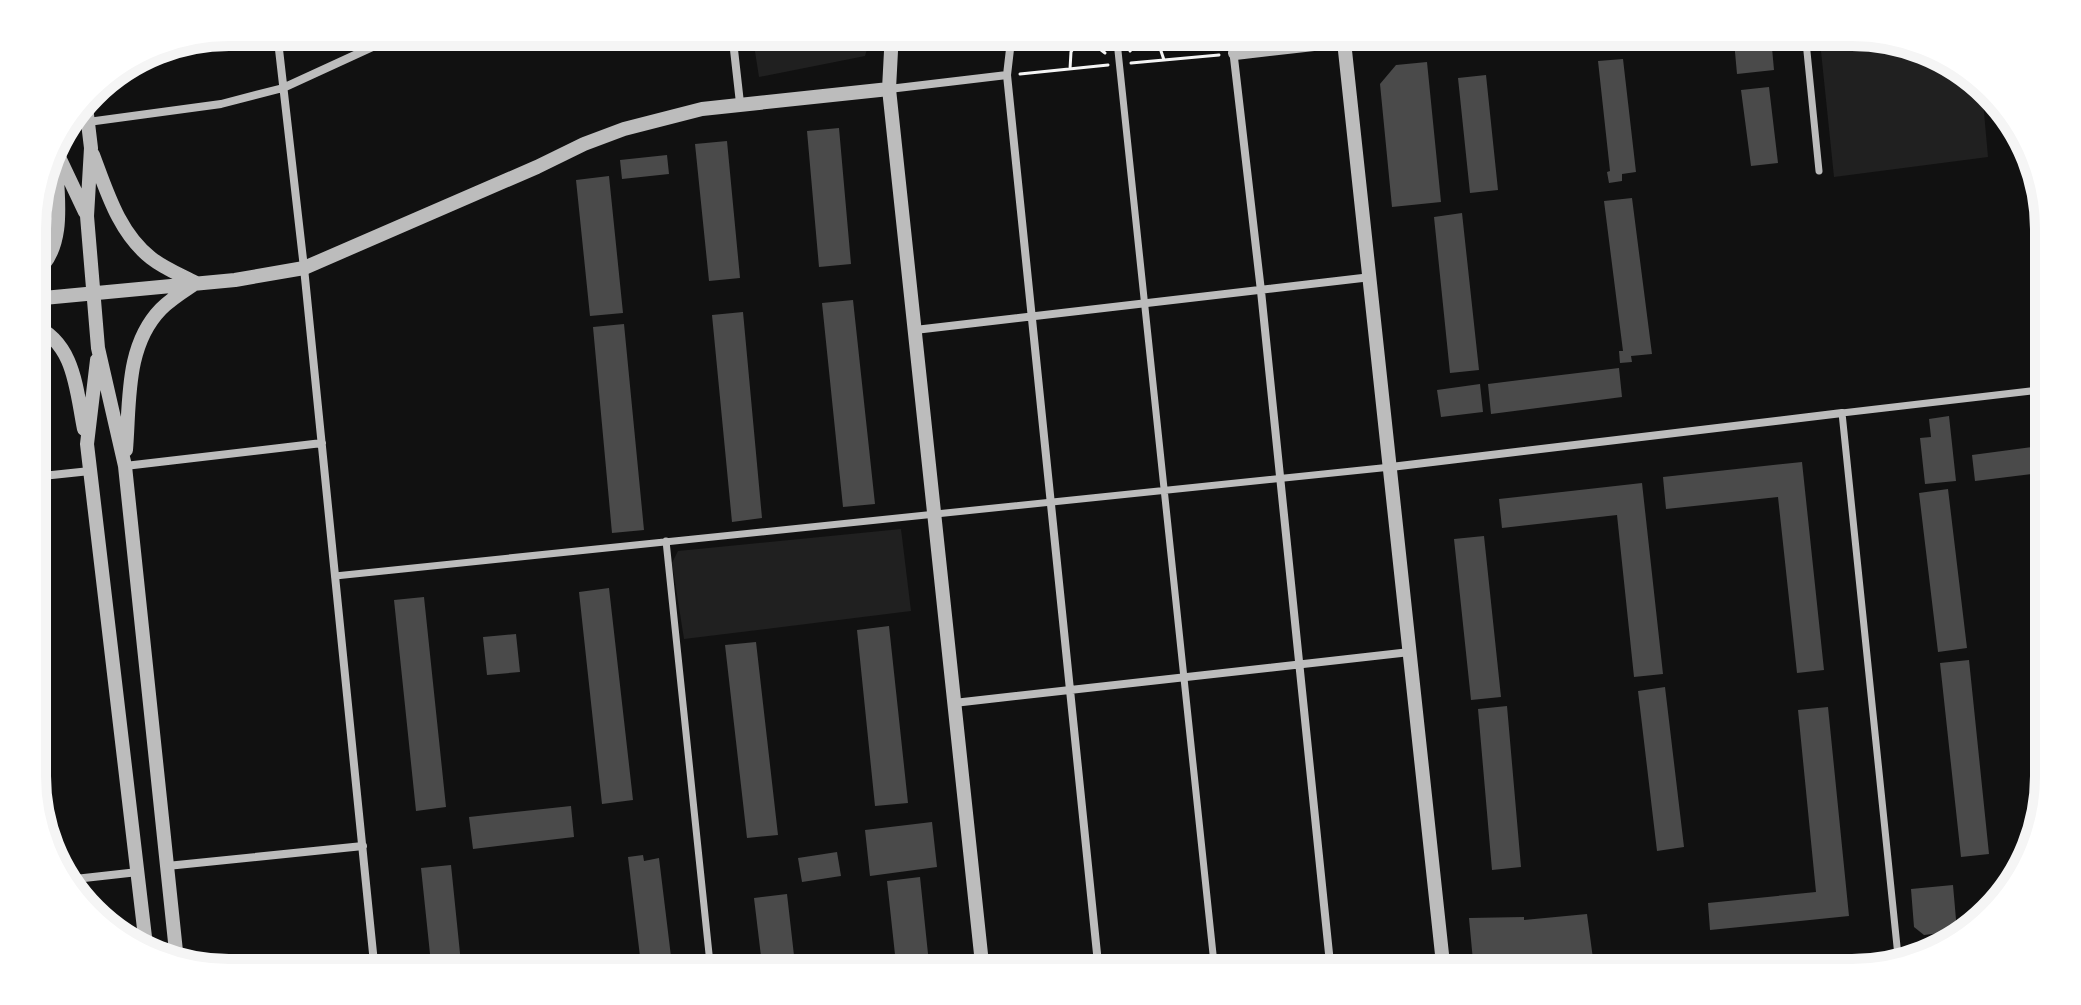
<svg xmlns="http://www.w3.org/2000/svg" width="2081" height="1005" font-family="Inter,sans-serif">
<style>
.green{fill:#202020}
.building{fill:#4a4a4a}
.lines{fill:none;stroke-linecap:round;stroke-linejoin:round}
.path{stroke:#f5f5f5;stroke-width:3}
.pedestrian{stroke:#bcbcbc;stroke-width:7}
.minor{stroke:#bcbcbc;stroke-width:8}
.tertiary{stroke:#bcbcbc;stroke-width:14}
.rim{fill:none;stroke:#f5f5f5;stroke-width:10}
</style>
<rect width="100%" height="100%" fill="#111"/>
<path class="green" d="M 752,32 L 872,32 L 865,56 L 759,77 Z
M 1819,32 L 1852,32 L 1939,52 L 1982,90 L 1988,157 L 1834,177 Z
M 901,529 L 911,611 L 684,639 L 672,563 L 678,551 Z"/>
<path class="building" d="M 1771,37 L 1774,70 L 1737,74 L 1734,41 Z
M 1623,59 L 1636,172 L 1622,174 L 1622,181 L 1609,183 L 1607,172 L 1610,171 L 1598,61 Z
M 1427,62 L 1441,202 L 1392,207 L 1380,84 L 1396,65 Z
M 1486,75 L 1498,190 L 1470,193 L 1458,78 Z
M 1769,87 L 1778,163 L 1751,166 L 1741,90 Z
M 2004,109 L 2016,119 L 2022,136 L 2007,137 Z
M 839,128 L 851,264 L 819,267 L 807,131 Z
M 727,141 L 740,278 L 709,281 L 695,144 Z
M 667,155 L 669,174 L 622,179 L 620,160 Z
M 609,176 L 623,313 L 590,316 L 576,180 Z
M 1632,198 L 1652,354 L 1631,356 L 1632,362 L 1620,363 L 1619,351 L 1623,351 L 1604,201 Z
M 1462,213 L 1479,370 L 1450,373 L 1434,217 Z
M 853,300 L 875,504 L 843,507 L 822,303 Z
M 743,312 L 762,518 L 732,522 L 712,315 Z
M 624,324 L 644,530 L 612,533 L 593,327 Z
M 1619,368 L 1622,397 L 1491,414 L 1488,384 Z
M 1480,384 L 1483,412 L 1441,417 L 1437,390 Z
M 1949,416 L 1956,481 L 1925,484 L 1920,438 L 1931,437 L 1929,419 Z
M 2048,445 L 2048,472 L 1975,481 L 1972,455 Z
M 1802,462 L 1824,670 L 1797,673 L 1778,497 L 1666,509 L 1663,477 Z
M 1642,483 L 1663,674 L 1634,677 L 1617,515 L 1502,528 L 1499,499 Z
M 1948,489 L 1967,648 L 1938,652 L 1919,493 Z
M 1484,536 L 1501,697 L 1471,700 L 1454,539 Z
M 609,588 L 633,800 L 602,804 L 579,592 Z
M 424,597 L 446,807 L 416,811 L 394,600 Z
M 889,626 L 908,803 L 875,806 L 857,630 Z
M 516,634 L 520,672 L 487,675 L 483,637 Z
M 756,642 L 778,835 L 747,838 L 725,645 Z
M 1969,660 L 1989,854 L 1961,857 L 1940,663 Z
M 1665,687 L 1684,847 L 1657,851 L 1638,691 Z
M 1507,706 L 1521,867 L 1492,870 L 1478,709 Z
M 1828,707 L 1849,916 L 1710,930 L 1708,903 L 1816,892 L 1798,710 Z
M 571,806 L 574,837 L 473,849 L 469,817 Z
M 932,822 L 937,867 L 870,876 L 865,830 Z
M 837,852 L 841,876 L 802,882 L 798,858 Z
M 2031,854 L 2029,863 L 2014,879 L 2012,856 Z
M 643,855 L 644,861 L 659,858 L 673,973 L 642,973 L 628,857 Z
M 451,865 L 462,973 L 432,973 L 421,868 Z
M 920,877 L 930,973 L 897,973 L 887,881 Z
M 1953,885 L 1957,931 L 1924,935 L 1914,927 L 1911,889 Z
M 787,894 L 796,973 L 763,973 L 754,898 Z
M 1587,914 L 1594,966 L 1533,973 L 1484,973 L 1473,961 L 1469,918 L 1524,917 L 1524,920 Z"/>
<g class="lines">
<path class="path" d="M 1078,32 L 1105,53
M 1150,32 L 1159,45 L 1164,60
M 1130,51 L 1145,32
M 1131,63 L 1219,55
M 1070,69 L 1071,52 L 1083,32
M 1020,74 L 1108,65"/>
<path class="pedestrian" d="M 1116,32 L 1215,973
M 1805,32 L 1819,171
M 666,541 L 711,973
M 335,576 L 1391,467
M 1898,956 L 1842,413 L 2048,389"/>
<path class="minor" d="M 277,32 L 304,268 L 375,973
M 732,32 L 740,103
M 1012,32 L 1007,75 L 1099,973
M 1231,32 L 1261,291 L 1331,973
M 889,89 L 1007,75
M 88,122 L 221,104 L 283,88 L 405,32
M 915,330 L 1371,277
M 125,466 L 322,443
M 1391,467 L 1842,413
M 33,477 L 90,471
M 954,703 L 1410,652
M 167,866 L 363,846
M 66,880 L 138,872
M 1736,973 L 1919,954"/>
<path class="tertiary" d="M 892,32 L 889,89 L 983,973
M 1343,32 L 1444,973
M 1235,53 L 1420,32
M 85,98 L 91,148 L 87,216 L 98,348 L 125,466 L 177,961
M 58,155 L 85,212
M 93,155 C 107,192 119,233 151,258 C 165,269 181,275 196,283 C 184,291 171,299 161,309 C 125,346 130,402 126,450
M 33,274 C 70,249 56,187 55,149
M 33,299 L 235,280 L 304,268 L 537,167 L 584,144 L 624,129 L 702,109 L 889,89
M 33,325 C 75,343 76,389 84,429
M 97,360 L 87,444 L 147,954"/>
</g>
<path d="M0 0H2081V1005H0ZM229 46H1852A183 183 0 0 1 2035 229V776A183 183 0 0 1 1852 959H229A183 183 0 0 1 46 776V229A183 183 0 0 1 229 46Z" fill="#fff" fill-rule="evenodd"/>
<path class="rim" d="M229 46H1852A183 183 0 0 1 2035 229V776A183 183 0 0 1 1852 959H229A183 183 0 0 1 46 776V229A183 183 0 0 1 229 46Z"/>
</svg>
